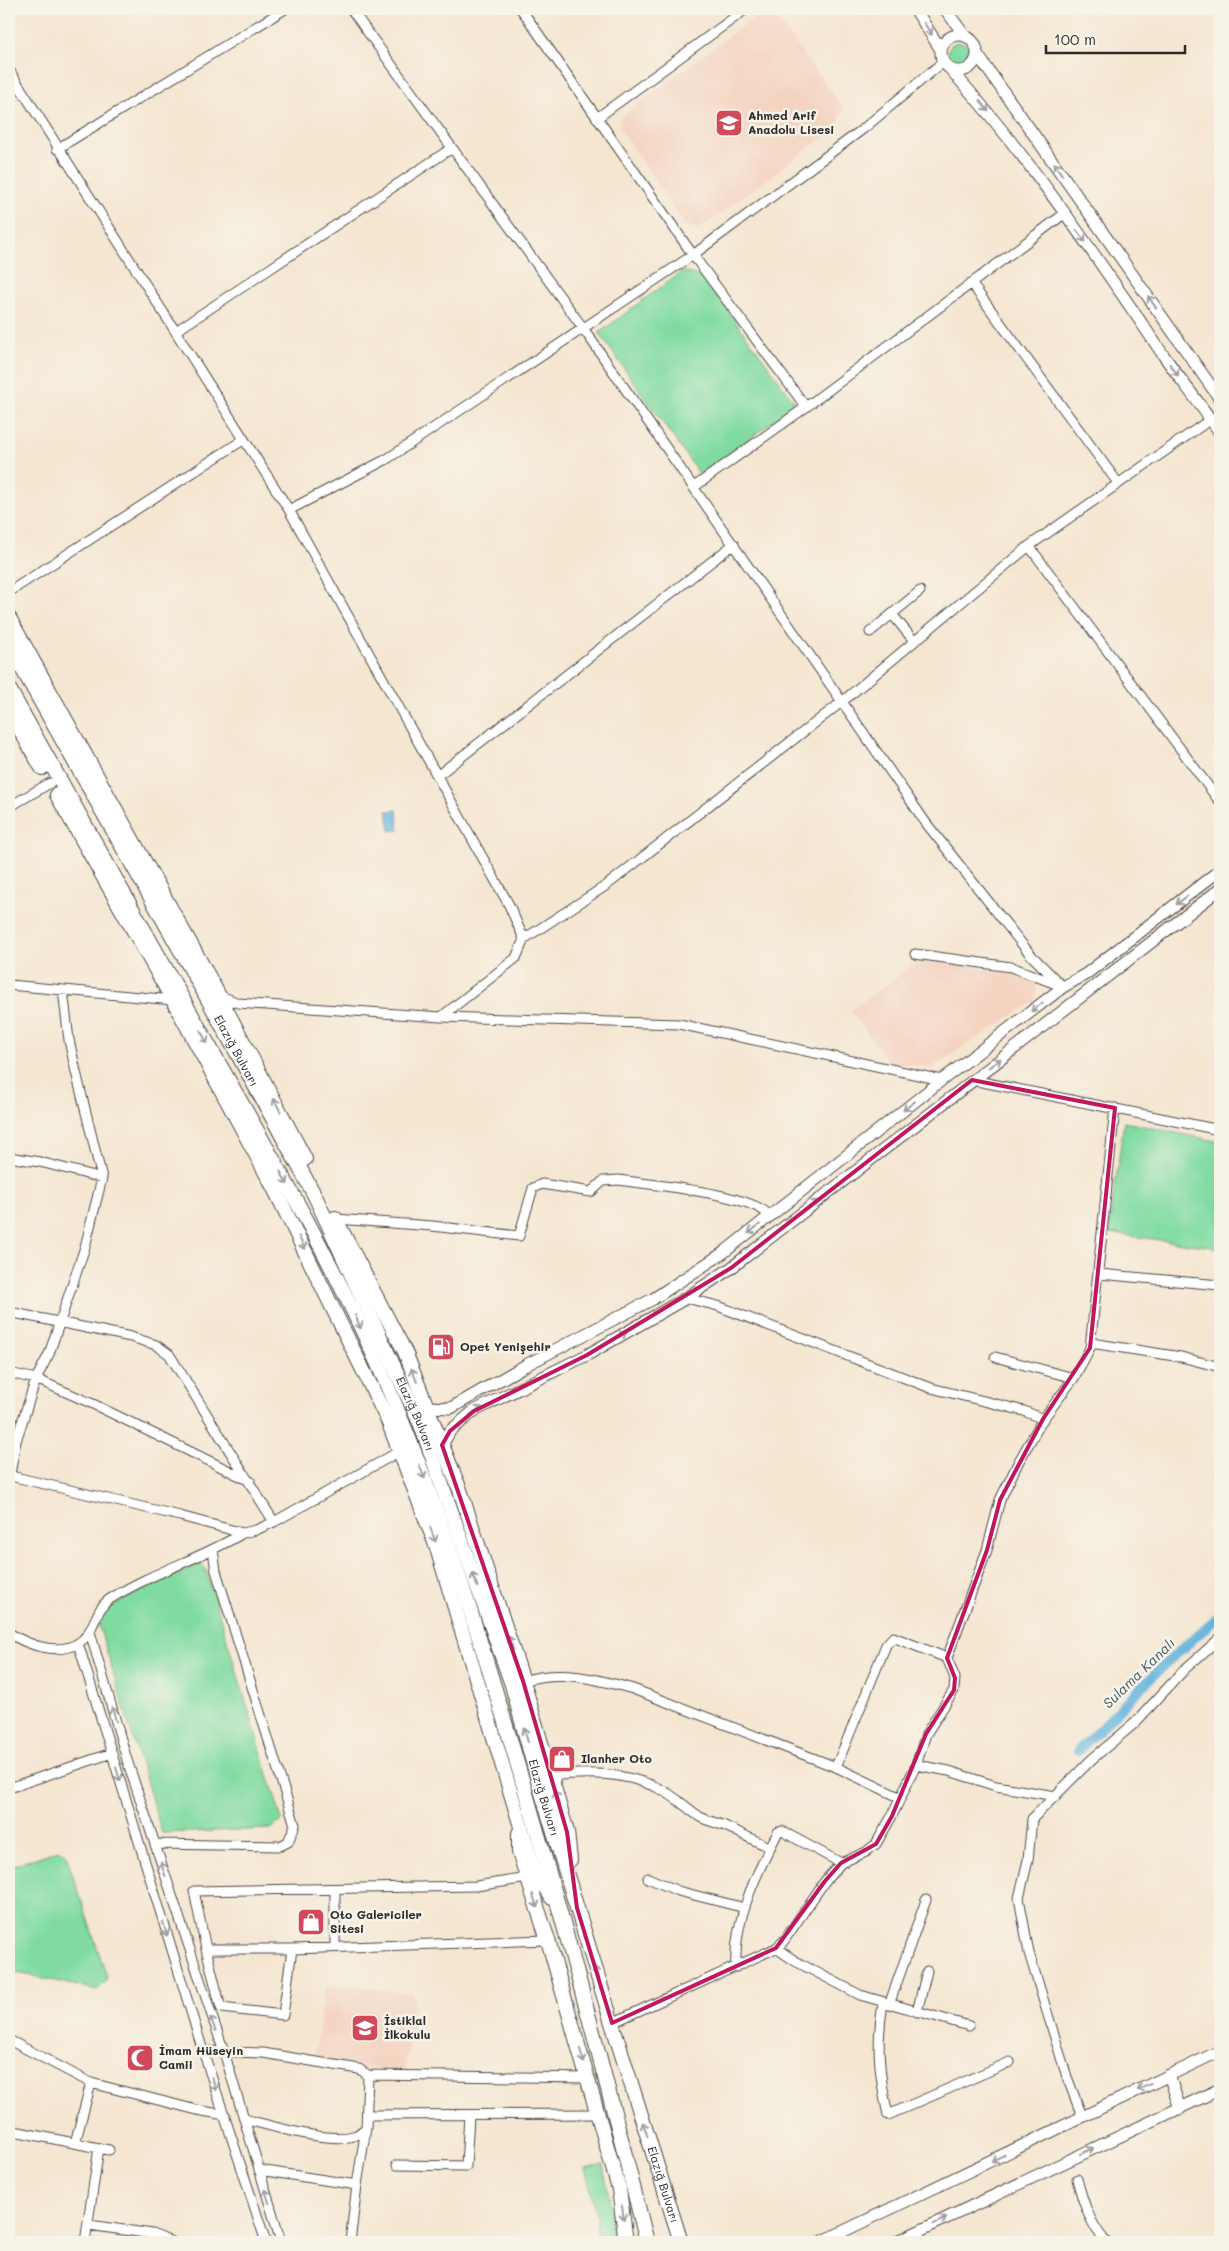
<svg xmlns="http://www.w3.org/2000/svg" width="1229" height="2251" font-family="Mali,sans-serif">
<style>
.built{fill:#f4d3c0}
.green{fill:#80dba1;stroke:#568366}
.water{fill:#61b3dc;stroke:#466f84}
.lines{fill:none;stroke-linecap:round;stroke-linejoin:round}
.canal{stroke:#61b3dc;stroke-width:10}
.minor-casing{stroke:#494744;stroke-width:11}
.major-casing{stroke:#494744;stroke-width:13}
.highway-casing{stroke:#494744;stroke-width:16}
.minor{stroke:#fff;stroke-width:9}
.major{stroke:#fff;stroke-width:11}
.highway{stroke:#fff;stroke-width:14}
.oneway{stroke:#a0a0a0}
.marked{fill:none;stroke:#c2185b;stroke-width:4;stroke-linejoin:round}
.labels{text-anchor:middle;stroke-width:5;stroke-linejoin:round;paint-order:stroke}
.poi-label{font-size:12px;font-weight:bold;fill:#2b2b2b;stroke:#f7f3e8;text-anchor:start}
.street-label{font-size:12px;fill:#2b2b2b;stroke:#f7f3e8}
.water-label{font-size:14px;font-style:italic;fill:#3e5b69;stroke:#f7f3e8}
</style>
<rect width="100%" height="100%" fill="#f7f3e8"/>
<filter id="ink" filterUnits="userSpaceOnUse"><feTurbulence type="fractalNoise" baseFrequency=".02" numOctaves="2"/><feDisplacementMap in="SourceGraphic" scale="10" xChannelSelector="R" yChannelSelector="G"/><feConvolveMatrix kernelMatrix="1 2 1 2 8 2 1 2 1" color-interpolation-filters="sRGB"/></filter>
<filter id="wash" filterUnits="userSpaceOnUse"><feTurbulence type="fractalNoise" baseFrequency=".0096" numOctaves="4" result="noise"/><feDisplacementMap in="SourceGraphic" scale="20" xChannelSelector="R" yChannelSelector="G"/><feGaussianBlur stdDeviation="1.12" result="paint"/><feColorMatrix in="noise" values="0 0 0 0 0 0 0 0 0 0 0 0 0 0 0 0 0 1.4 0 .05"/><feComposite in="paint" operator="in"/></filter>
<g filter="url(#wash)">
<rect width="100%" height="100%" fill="#f5e6d1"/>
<path class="built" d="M 765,9 L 770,9 L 843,108 L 836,128 L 699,229 L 685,225 L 620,128 L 621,117 Z
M 922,958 L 1039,978 L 1035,1001 L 931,1068 L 889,1062 L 851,1011 Z
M 339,1984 L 414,1994 L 405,2071 L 314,2061 L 325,1987 Z"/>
<path class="green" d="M948 53a11 11 0 1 1 22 0a11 11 0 1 1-22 0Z
M 682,271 L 704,278 L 796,404 L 700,475 L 599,333 Z
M 1124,1122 L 1220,1142 L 1220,1248 L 1108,1233 Z
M 200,1563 L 205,1568 L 282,1820 L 271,1829 L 162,1833 L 99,1626 L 103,1610 Z
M 59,1850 L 65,1852 L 107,1977 L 106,1981 L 97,1990 L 9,1971 L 9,1867 Z
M 603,2164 L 609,2198 L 614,2242 L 598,2242 L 596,2210 L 585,2168 Z"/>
<path class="water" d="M 397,810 L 399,830 L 390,831 L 387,811 Z"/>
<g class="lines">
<path class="canal" d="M 1078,1751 L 1165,1664 L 1220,1615"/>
</g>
</g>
<g filter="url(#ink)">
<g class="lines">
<g class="minor-casing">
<path id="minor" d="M 351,9 L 583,328 L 926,823 L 1030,954 L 1063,987
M 521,9 L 693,255 L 806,407
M 9,70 L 289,510 L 509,905 L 524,939 L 516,958 L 441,1017
M 597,118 L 746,9
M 57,149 L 285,9
M 971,283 L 1118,483
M 176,331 L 452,148
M 694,487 L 806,407 L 1064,214
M 289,510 L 387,459 L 693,255 L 863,129 L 943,62
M 1029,546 L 1220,802
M 9,592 L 243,440
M 892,614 L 920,591
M 870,632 L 892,614 L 914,641
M 437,776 L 734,544
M 9,807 L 50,783
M 524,939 L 607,885 L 843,701 L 1029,546 L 1211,419
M 915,954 L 1011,967 L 1059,985
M 9,985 L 173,1000
M 63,990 L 69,1040 L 76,1072 L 102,1178 L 85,1247 L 49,1354 L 36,1379 L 16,1441 L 10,1474 L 15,1477 L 180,1516 L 243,1533 L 256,1530 L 274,1522 L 400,1451
M 219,995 L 238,1003 L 441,1017 L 679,1024 L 942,1080
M 972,1080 L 1220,1130
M 9,1157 L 40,1162 L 102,1178
M 336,1219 L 432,1226 L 519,1236 L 533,1188 L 542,1184 L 591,1192 L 603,1181 L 619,1180 C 652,1185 751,1193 770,1216
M 1099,1274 L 1220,1285
M 686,1298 L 718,1306 L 931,1388 L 1024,1411 L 1043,1419
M 9,1312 L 131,1337 L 156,1345 L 169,1354 L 274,1522
M 1091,1343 L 1181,1357 L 1220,1367
M 995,1357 L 1074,1378
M 9,1373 L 36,1379 L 93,1404 L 250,1481
M 90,1632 L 127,1760 L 224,2052 L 281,2242
M 9,1633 C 28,1645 56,1655 77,1644 C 95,1634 94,1609 110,1599 C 152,1572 201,1559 243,1533
M 78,1643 L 203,2051 L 266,2242
M 523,1681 C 560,1669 597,1679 633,1689 L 836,1767 L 901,1798
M 916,1765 L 949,1771 L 996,1786 L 1056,1796
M 836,1767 L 886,1645 L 893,1637 L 947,1658
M 551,1776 C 587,1772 623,1772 656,1787 C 673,1794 685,1807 700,1817 C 708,1821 717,1823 725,1826 C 741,1833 754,1841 770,1847
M 9,1788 L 112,1753
M 155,1844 L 280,1846 L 288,1842 L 295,1825 L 216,1571 L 213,1550
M 528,1878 L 476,1886 L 194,1891 L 206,1949 L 292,1949 L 548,1940
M 648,1878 L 678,1891 L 745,1908
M 335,1890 L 335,1946
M 776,1948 L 795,1961 L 860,1995 L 969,2026
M 206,1949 L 221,2008 L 283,2015 L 292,1949
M 736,1967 C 733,1921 757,1872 778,1832 L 782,1831 L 841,1863
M 883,2003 C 876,2044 879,2075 888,2115 L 1010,2062
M 889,2005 L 926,1900
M 917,2012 L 927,1971
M 612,2023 L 776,1948 L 783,1942 L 825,1881 L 841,1863 L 866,1852 L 876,1844 L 892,1816 L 916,1765 L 926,1734 L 954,1690 L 955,1678 L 947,1658 L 987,1550 L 1000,1500 L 1019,1461 L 1043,1419 L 1074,1378 L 1090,1348 L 1115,1108
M 9,2040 L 91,2083 L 197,2110 L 225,2115
M 203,2051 L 263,2053 L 359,2069 L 368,2075
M 367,2115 L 597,2114
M 1082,2116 L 1067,2077 L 1029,1953 L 1019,1898 L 1028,1860 L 1032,1819 L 1092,1759 L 1135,1723 L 1185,1669 L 1220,1638
M 244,2119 C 269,2125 333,2145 356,2135 C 359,2134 363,2130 366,2128 L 368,2075 L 588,2078
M 9,2130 L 109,2150
M 75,2143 L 91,2083
M 397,2165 L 466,2166 L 469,2116
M 259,2170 L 357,2185 L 366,2128
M 1077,2179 C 1083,2202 1090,2224 1106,2242
M 89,2225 L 152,2234 L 172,2242
M 85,2242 L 99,2148
M 350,2242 L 357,2185"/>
</g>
<g class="major-casing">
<path id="major" d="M 915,9 L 941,50
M 945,9 L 965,36
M941 53a18 18 0 1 1 36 0a18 18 0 1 1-36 0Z
M 977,54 L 1220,399
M 951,70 C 1030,158 1097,258 1164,356 C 1182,382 1202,406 1220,433
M 428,1407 L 451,1408 L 526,1365 L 653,1299 L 723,1253 L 942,1080 L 1063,987 L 1086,974 L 1220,870
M 442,1445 L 450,1431 L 474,1411 L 587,1355 L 686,1298 L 731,1268 L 1220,889
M 1169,2075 L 1180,2109
M 821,2242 L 1220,2051
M 896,2242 L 1220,2089"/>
</g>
<g class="highway-casing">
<g id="highway">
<path d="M 9,618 L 211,981 L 305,1159"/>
<path id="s1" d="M 9,645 L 205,994 L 315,1196 L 421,1425 L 512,1685 L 537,1777 L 612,2023 L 681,2242"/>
<path d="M 9,689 C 75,808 142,926 208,1044 C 258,1133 310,1221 354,1313 C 427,1463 476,1623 523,1783 C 568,1936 609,2088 647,2242"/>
<path d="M 9,710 L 42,768"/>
<path d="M 57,795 L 173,1000 L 274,1188 L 388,1421 L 436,1545 L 534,1870 L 552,1898"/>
<path d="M 335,1218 L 405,1352 L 460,1490 L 523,1681 L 567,1832 L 570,1860"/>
<path d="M 519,1833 L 519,1852 L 548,1940 L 619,2189 L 626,2242"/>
</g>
</g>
<use href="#minor" class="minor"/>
<use href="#major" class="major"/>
<use href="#highway" class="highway"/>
</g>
<defs><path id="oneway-shaft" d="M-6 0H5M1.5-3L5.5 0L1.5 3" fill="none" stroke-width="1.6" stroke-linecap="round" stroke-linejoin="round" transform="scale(1.25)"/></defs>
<g class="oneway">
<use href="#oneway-shaft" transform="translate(928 29) rotate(57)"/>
<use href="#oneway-shaft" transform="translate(984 106) rotate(51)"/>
<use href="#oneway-shaft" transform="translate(1058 169) rotate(-125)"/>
<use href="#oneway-shaft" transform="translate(1081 236) rotate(53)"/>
<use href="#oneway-shaft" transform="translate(1152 302) rotate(-125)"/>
<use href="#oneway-shaft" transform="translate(1174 370) rotate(55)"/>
<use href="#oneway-shaft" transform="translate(1182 900) rotate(142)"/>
<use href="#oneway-shaft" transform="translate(1037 1007) rotate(143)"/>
<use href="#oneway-shaft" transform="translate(204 1037) rotate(61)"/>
<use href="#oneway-shaft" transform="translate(995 1063) rotate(-36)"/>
<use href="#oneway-shaft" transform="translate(277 1105) rotate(-118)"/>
<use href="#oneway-shaft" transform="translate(909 1106) rotate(142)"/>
<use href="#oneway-shaft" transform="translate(284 1178) rotate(61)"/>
<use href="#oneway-shaft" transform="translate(812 1205) rotate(-38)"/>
<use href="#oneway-shaft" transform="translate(754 1229) rotate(142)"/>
<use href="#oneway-shaft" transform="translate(302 1243) rotate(63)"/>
<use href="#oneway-shaft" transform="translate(358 1322) rotate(67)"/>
<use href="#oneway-shaft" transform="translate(620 1336) rotate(-30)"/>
<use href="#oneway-shaft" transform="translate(414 1375) rotate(-112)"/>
<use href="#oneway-shaft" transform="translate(476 1411) rotate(-32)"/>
<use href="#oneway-shaft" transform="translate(422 1472) rotate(69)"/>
<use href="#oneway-shaft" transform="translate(433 1535) rotate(69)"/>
<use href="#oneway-shaft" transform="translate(475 1580) rotate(-110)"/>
<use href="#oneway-shaft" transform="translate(511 1643) rotate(-108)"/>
<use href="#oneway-shaft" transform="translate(114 1714) rotate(-106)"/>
<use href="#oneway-shaft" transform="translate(526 1735) rotate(-105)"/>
<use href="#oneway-shaft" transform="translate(118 1774) rotate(73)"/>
<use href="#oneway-shaft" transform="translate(557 1798) rotate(-106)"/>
<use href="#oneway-shaft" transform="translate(163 1869) rotate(-108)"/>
<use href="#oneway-shaft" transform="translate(535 1901) rotate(72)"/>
<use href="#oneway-shaft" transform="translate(165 1929) rotate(73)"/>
<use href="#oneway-shaft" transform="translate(597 1974) rotate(-107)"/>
<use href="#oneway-shaft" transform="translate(213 2024) rotate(-110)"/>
<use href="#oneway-shaft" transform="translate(582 2056) rotate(73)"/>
<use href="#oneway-shaft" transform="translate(214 2084) rotate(71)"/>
<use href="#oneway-shaft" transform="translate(1144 2087) rotate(155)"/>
<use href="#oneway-shaft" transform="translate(645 2129) rotate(-108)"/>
<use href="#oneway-shaft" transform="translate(1087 2151) rotate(-25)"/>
<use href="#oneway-shaft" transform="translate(998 2158) rotate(154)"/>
<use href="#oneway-shaft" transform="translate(267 2196) rotate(-107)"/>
<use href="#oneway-shaft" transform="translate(623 2213) rotate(81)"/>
<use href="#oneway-shaft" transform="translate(940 2221) rotate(-26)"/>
</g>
</g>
<path class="marked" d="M 972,1080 L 1115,1108 L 1090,1348 L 1043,1419 L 1000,1500 L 987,1550 L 947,1658 L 955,1678 L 954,1690 L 926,1734 L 892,1816 L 876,1844 L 841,1863 L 825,1881 L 776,1948 L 612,2023 L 577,1908 L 567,1832 L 523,1681 L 442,1445 L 450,1431 L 474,1411 L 587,1355 L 731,1268 Z"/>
<defs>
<g id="school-square" transform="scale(1.4375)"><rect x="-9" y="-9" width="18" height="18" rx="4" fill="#d1495b" stroke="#f7f3e8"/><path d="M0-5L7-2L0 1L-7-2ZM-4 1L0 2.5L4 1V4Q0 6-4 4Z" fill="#fff"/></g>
<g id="fuel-square" transform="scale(1.4375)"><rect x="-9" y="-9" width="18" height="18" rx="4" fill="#d1495b" stroke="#f7f3e8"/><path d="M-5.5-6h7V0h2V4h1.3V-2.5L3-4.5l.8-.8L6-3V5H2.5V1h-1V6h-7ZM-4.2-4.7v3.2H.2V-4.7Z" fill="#fff"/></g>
<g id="shop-square" transform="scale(1.4375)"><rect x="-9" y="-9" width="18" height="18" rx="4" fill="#d1495b" stroke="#f7f3e8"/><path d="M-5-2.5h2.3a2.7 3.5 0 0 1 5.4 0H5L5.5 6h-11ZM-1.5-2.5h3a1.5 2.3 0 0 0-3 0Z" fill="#fff"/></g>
<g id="mosque-square" transform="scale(1.4375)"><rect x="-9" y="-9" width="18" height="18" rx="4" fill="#d1495b" stroke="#f7f3e8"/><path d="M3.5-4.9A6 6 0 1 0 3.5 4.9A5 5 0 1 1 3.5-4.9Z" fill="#fff"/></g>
</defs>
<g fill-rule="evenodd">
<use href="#school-square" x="729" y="123"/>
<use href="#fuel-square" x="441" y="1347"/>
<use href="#shop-square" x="562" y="1759"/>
<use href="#shop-square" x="311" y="1922"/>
<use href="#school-square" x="365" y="2028"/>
<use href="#mosque-square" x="140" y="2058"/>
</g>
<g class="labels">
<g class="poi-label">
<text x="748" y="120">Ahmed Arif<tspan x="748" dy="14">Anadolu Lisesi</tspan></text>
<text x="460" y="1351">Opet Yenişehir</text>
<text x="581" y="1763">Ilanher Oto</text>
<text x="330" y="1919">Oto Galericiler<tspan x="330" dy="14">Sitesi</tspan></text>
<text x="384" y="2025">İstiklal<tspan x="384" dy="14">İlkokulu</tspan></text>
<text x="159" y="2055">İmam Hüseyin<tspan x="159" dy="14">Camii</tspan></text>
</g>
<g class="street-label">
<text dy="4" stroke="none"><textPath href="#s1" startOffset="465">Elazığ Bulvarı</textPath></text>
<text dy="4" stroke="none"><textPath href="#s1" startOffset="870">Elazığ Bulvarı</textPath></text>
<text dy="4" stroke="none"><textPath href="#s1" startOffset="1275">Elazığ Bulvarı</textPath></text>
<text dy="4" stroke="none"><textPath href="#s1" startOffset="1680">Elazığ Bulvarı</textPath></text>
</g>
<g class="water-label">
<text transform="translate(1139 1673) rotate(-44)" y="5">Sulama Kanalı</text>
</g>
</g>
<rect width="1229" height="2251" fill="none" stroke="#f7f3e8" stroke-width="30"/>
<path d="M1046 45v8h139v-8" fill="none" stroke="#2b2b2b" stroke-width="2.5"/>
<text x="1054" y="45" font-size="15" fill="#2b2b2b" stroke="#f7f3e8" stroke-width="4" paint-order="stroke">100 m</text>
</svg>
